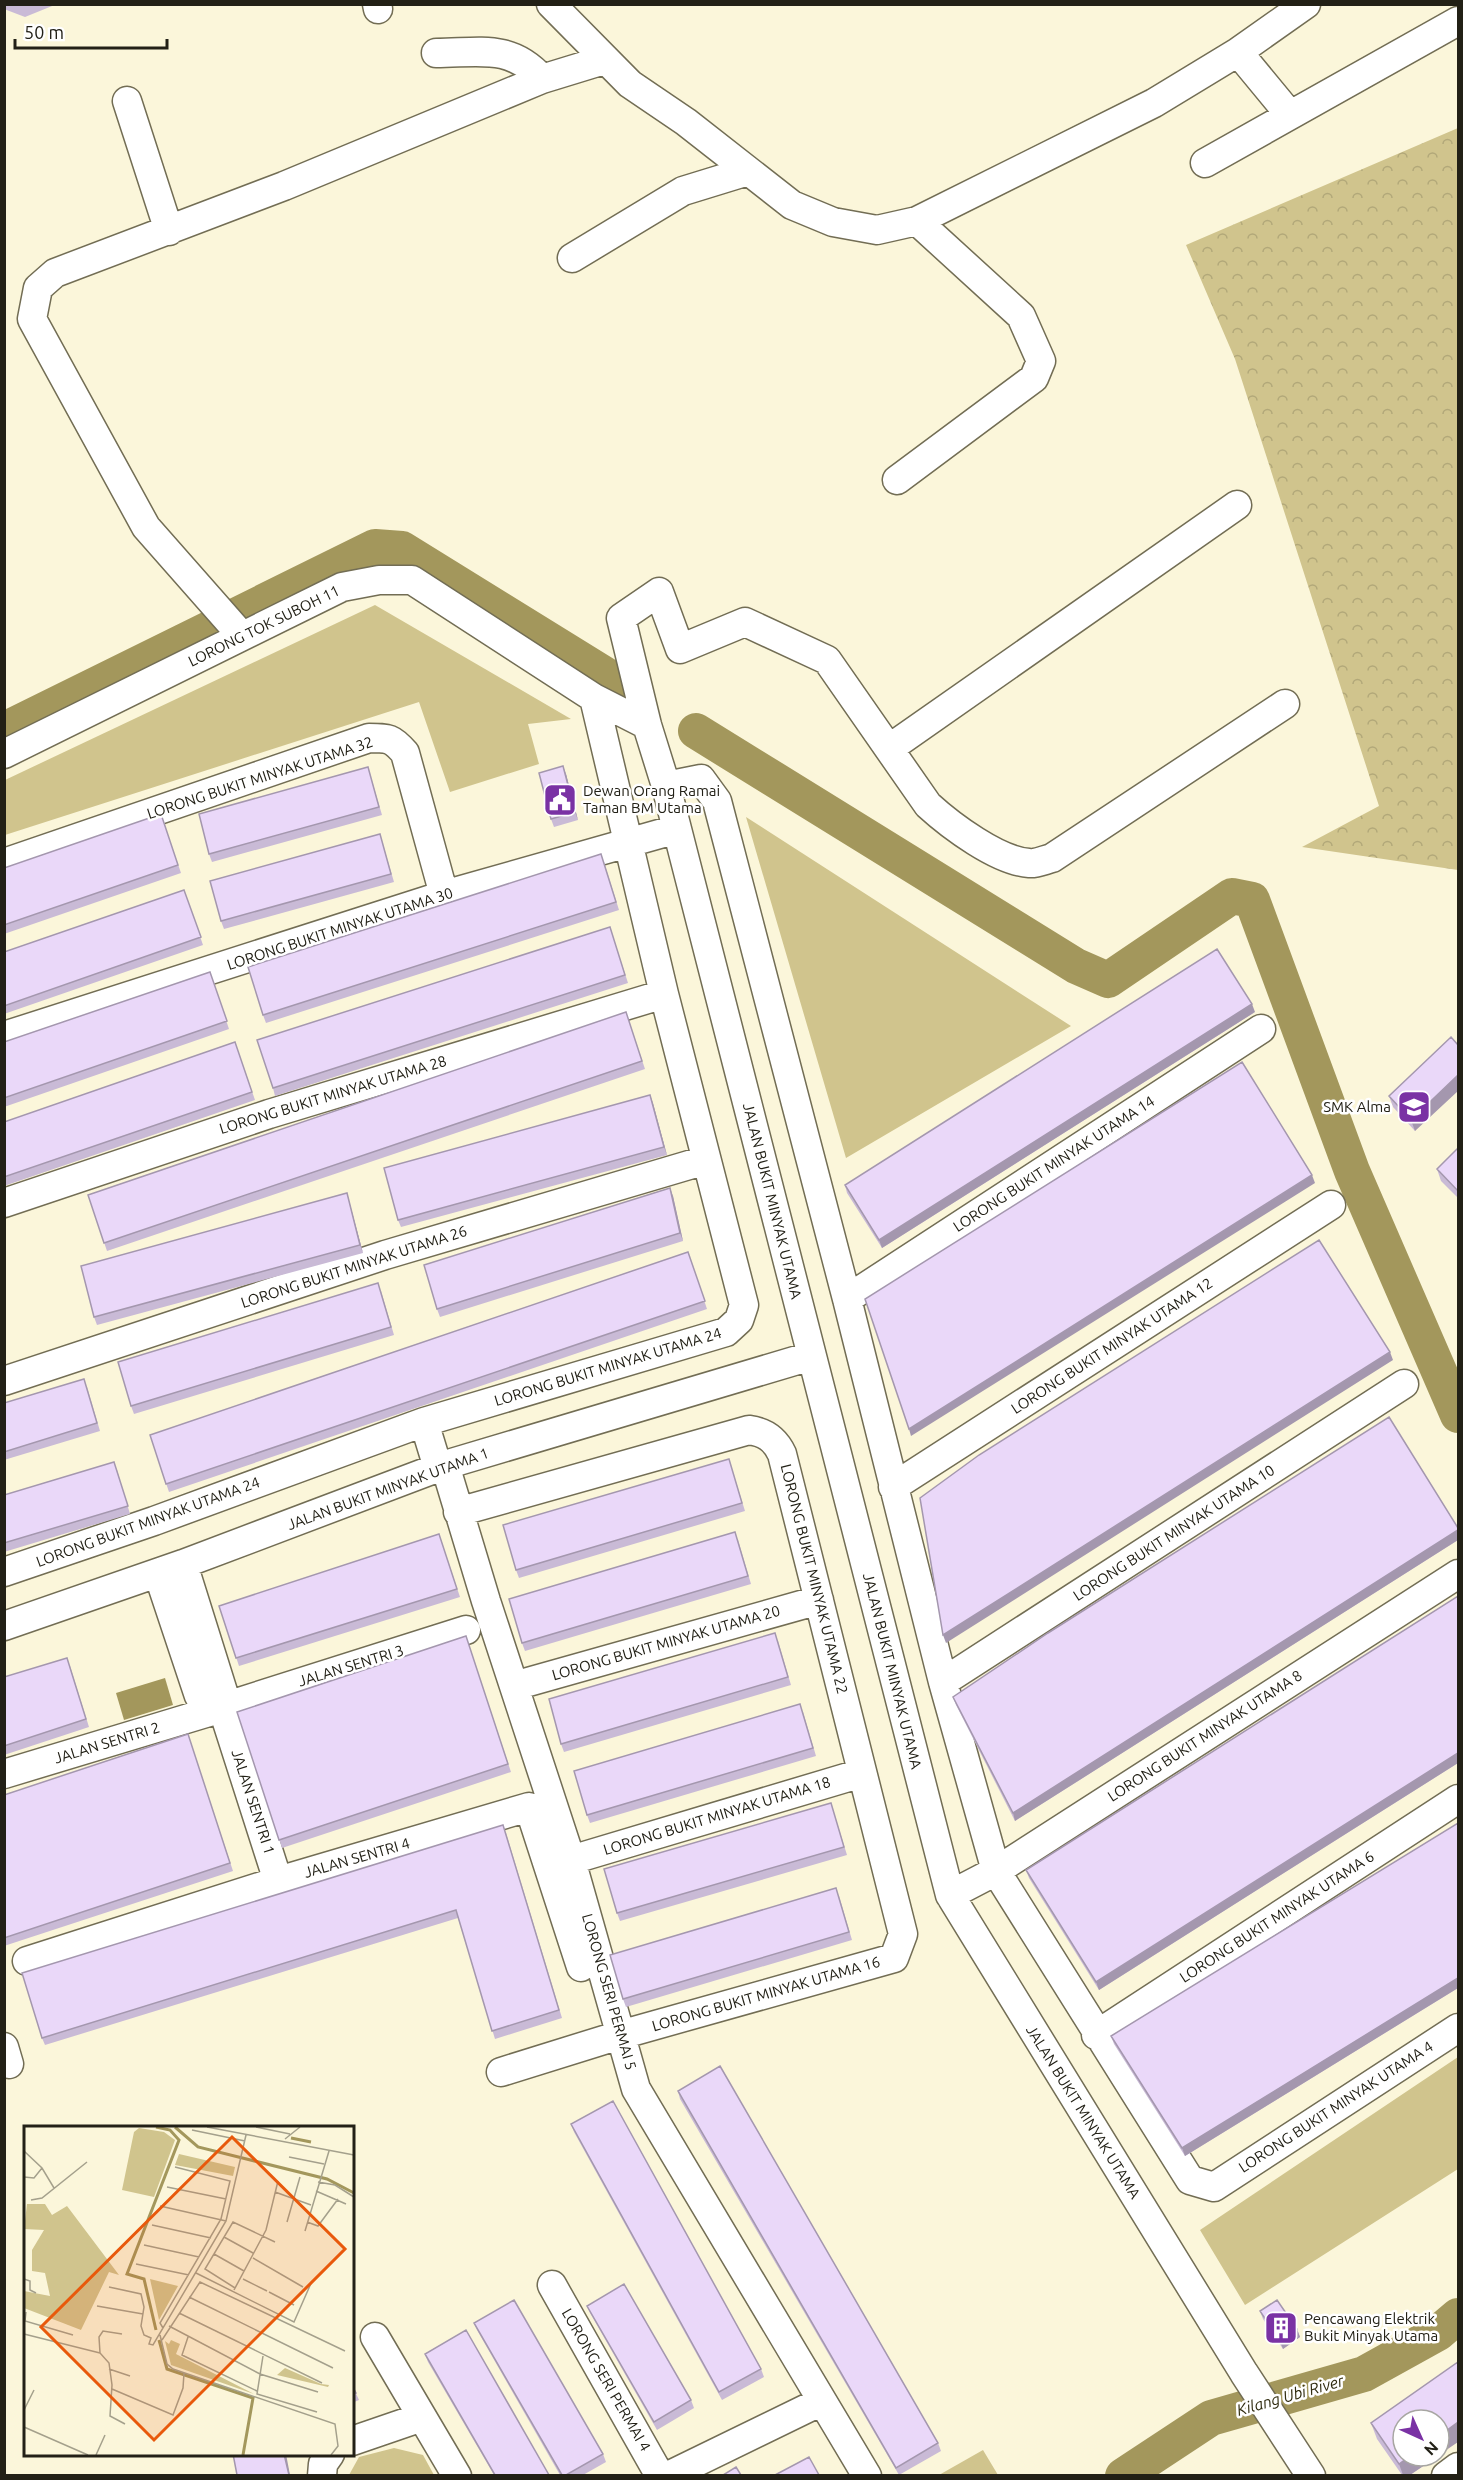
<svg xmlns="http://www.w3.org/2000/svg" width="1463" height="2480" font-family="Ubuntu,sans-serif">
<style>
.forest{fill:url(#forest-crowns)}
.green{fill:#d0c48d}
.water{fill:#a3975c}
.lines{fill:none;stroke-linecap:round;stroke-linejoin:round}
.river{stroke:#a3975c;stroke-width:36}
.minor-casing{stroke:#726d54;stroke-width:31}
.minor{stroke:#fff;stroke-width:28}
.wall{fill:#c9bad6}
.shaded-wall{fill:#a497ae}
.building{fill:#ead8f9;stroke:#a497ae;stroke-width:1.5}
.labels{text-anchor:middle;stroke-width:5;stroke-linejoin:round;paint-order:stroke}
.street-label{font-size:15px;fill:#222016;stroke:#fff}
.poi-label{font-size:15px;fill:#222016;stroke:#fff;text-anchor:start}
.water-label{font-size:16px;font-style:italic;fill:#312c10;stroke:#fff}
.inset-river{fill:none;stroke:#a3975c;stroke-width:3}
.inset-road{fill:none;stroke:#a4a08c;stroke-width:1.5}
.view{fill:#e8590c;fill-opacity:0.15;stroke:#e8590c;stroke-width:3}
.inset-edge{fill:none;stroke:#222016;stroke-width:3}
</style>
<defs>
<pattern id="forest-crowns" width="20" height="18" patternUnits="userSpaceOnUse" patternTransform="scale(1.5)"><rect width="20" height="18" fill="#d0c48d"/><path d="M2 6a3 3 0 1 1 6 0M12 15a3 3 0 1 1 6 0" fill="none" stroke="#b2a879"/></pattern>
</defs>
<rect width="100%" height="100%" fill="#fbf6da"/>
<path class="forest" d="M 1458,128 L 1458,870 L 1302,847 L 1379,806 L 1235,359 L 1186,245 Z"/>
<path class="green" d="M 375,605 L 571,719 L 528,724 L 539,764 L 450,792 L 419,702 L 5,835 L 5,780 Z
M 746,817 L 1071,1026 L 846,1158 Z
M 1458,2057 L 1458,2169 L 1245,2305 L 1200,2230 Z
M 394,2448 L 423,2455 L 434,2475 L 349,2475 L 359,2457 Z
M 983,2450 L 998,2475 L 939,2475 Z"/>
<path class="water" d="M 165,1678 L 173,1705 L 124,1720 L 116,1693 Z"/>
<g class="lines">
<path class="river" d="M 4,730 L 375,547 L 402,549 L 617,682
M 696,731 L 1076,966 L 1108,980 L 1232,896 L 1252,900 L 1352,1171 L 1458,1415
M 1123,2476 L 1211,2418 L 1364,2374 L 1438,2333 L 1458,2316"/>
<g class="minor-casing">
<path id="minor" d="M 377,4 L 378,9
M 551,4 L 630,84 L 686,122 L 792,205 L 833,222 L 877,230 L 917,221 L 1021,316 L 1041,361 L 1034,378 L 897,480
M 1238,52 L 1290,115
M 436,53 C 479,53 510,43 542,79
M 127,101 L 169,231
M 1205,163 L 1458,21
M 917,221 L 1154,103 L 1238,52 L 1306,4
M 572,258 L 683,191 L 748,171
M 242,636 L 146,527 L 32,319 L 38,288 L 55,273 L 284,186 L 542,79 L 604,60
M 1285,704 L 1052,858 C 1044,860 1036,864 1029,863 C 998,861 951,826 928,805 L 827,660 L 745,622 L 680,649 L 659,592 L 621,618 L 647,725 L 666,786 L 950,1895 L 1244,2373 L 1311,2476
M 890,748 L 1237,505
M 4,754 L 342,587 L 379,580 L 412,580 L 594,698 L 647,725
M 666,786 L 701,779 L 717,801 L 847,1299 L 943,1682 L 996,1871 L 1190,2180 L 1214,2187 L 1458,2028
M 4,863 L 369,738 C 389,738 392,738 405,753 L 444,895
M 4,1036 L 444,895 L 677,829
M 4,1203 L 269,1114 L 664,994
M 847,1299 L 1261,1029
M 4,1381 L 385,1255 L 706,1160
M 424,1422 L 438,1468
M 445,1465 L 486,1601 L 571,1860 L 636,2089 L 867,2476
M 893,1487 L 1331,1205
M 458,1512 L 749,1430 C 765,1432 775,1439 782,1454 L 903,1934 L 894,1958 L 620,2035 L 501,2072
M 183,1564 L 224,1695
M 4,1572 L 154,1521 L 424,1422 L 726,1332 L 739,1320 L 744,1305 L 664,994 L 594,698
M 158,1573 L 199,1696 L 210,1704
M 4,1626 L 183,1564 L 445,1465 L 811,1356
M 943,1682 L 1404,1384
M 514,1686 L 819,1600
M 236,1703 L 466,1630
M 227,1722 L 278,1881
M 4,1774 L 209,1712
M 571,1860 L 862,1773
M 950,1895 L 996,1871 L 1458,1574
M 27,1961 L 278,1881 L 529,1807 L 581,1967
M 1096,2035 L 1458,1799
M 4,2047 L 9,2064
M 552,2285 L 660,2476
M 375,2337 L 457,2476
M 352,2441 L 422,2417
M 322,2476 L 323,2464 L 330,2454
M 668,2476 L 822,2401
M 1446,2476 L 1458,2467"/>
</g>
<use href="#minor" class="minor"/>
</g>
<path class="wall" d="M 4,4 L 57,4 L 25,17 L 4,9 Z
M 368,767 L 382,815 L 212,862 L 209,854 Z
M 566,774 L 578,820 L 554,827 L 551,819 Z
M 161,814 L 181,873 L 4,934 L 4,868 Z
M 380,834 L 394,882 L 224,929 L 221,921 Z
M 604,862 L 619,910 L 266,1023 L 263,1015 Z
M 184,890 L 203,945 L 4,1014 L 4,952 Z
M 610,927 L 628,983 L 275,1096 L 273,1088 Z
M 210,972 L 229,1029 L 4,1107 L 4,1042 Z
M 626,1012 L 645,1069 L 107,1251 L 88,1195 Z
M 1255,1012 L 882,1248 L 847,1193 L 845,1185 Z
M 1451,1037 L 1415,1131 L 1393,1107 L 1389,1096 Z
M 235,1042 L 255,1100 L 4,1186 L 4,1122 Z
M 650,1095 L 667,1155 L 401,1227 L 398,1220 Z
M 1458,1148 L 1458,1198 L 1441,1181 L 1437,1169 Z
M 347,1193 L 363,1253 L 97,1325 L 94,1317 Z
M 673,1196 L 683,1241 L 440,1317 L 437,1309 Z
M 688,1252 L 707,1309 L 169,1492 L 150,1435 Z
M 381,1291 L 394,1335 L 134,1414 L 131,1406 Z
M 87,1387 L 100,1431 L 4,1460 L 4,1403 Z
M 729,1459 L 745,1511 L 519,1578 L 516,1570 Z
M 117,1470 L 130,1514 L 4,1552 L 4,1495 Z
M 1458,1528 L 1458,1540 L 1015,1821 L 956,1705 L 953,1697 Z
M 439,1534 L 460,1597 L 239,1666 L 219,1606 Z
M 738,1540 L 751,1584 L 525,1651 L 522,1643 Z
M 1458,1596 L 1458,1763 L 1099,1990 L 1029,1878 L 1026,1870 Z
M 466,1636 L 511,1772 L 282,1848 L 237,1712 Z
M 778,1641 L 791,1685 L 564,1752 L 561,1744 Z
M 70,1666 L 89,1727 L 4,1755 L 4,1677 Z
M 803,1712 L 816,1756 L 590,1823 L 587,1815 Z
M 188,1734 L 233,1871 L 4,1946 L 4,1795 Z
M 831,1803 L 847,1855 L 620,1921 L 617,1913 Z
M 1458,1823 L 1458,1988 L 1185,2156 L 1114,2044 L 1111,2036 Z
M 506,1833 L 562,2018 L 495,2039 L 458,1918 L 45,2045 L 42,2038 Z
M 839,1896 L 852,1940 L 626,2007 L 623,1999 Z
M 678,2091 L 938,2443 L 941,2451 L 899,2475 L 680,2099 Z
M 571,2124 L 761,2369 L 764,2377 L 722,2400 L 574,2132 Z
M 587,2306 L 691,2400 L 694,2408 L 657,2430 L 590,2313 Z
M 1260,2311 L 1297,2329 L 1300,2337 L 1283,2349 L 1263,2319 Z
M 474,2323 L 603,2454 L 606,2462 L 583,2475 L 560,2475 L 477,2330 Z
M 425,2354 L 549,2475 L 494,2475 L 428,2362 Z
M 352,2385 L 359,2400 L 352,2403 Z
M 1371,2423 L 1403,2456 L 1438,2456 L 1410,2475 L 1402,2475 L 1377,2439 Z"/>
<path class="shaded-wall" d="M 563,766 L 566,774 L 578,820 L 575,812 Z
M 1252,1004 L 1255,1012 L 882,1248 L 879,1240 Z
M 1458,1075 L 1458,1091 L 1415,1131 L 1411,1120 Z
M 650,1095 L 653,1103 L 667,1155 L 664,1147 Z
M 1312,1175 L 1315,1183 L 911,1436 L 909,1429 Z
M 670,1188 L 673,1196 L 683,1241 L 680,1233 Z
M 347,1193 L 349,1201 L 363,1253 L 360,1245 Z
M 1390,1352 L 1393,1360 L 946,1643 L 943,1635 Z
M 1458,1530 L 1458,1540 L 1015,1821 L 1013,1813 Z
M 1458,1753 L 1458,1763 L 1099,1990 L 1096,1982 Z
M 1458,1978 L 1458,1988 L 1185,2156 L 1182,2148 Z
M 1297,2329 L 1300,2337 L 1283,2349 L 1280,2341 Z
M 1458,2422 L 1458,2442 L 1439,2455 L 1439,2436 Z
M 284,2454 L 286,2454 L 290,2475 L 289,2475 Z
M 1410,2456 L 1438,2456 L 1410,2475 L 1403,2475 L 1399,2464 Z"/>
<path class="building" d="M 563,766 L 575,812 L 551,819 L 539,773 Z
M 368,767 L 379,807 L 209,854 L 199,814 Z
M 161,814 L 178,865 L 4,925 L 4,868 Z
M 380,834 L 391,874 L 221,921 L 210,881 Z
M 601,854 L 616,902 L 263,1015 L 248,967 Z
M 184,890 L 201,937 L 4,1006 L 4,952 Z
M 610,927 L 625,975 L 273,1088 L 257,1040 Z
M 1217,949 L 1252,1004 L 879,1240 L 845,1185 Z
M 210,972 L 227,1021 L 4,1098 L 4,1042 Z
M 626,1012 L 642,1061 L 104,1243 L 88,1195 Z
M 1451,1037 L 1458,1045 L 1458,1075 L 1411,1120 L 1389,1096 Z
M 235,1042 L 252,1092 L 4,1177 L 4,1122 Z
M 1242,1062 L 1312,1175 L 909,1429 L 865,1299 Z
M 650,1095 L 664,1147 L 398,1220 L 384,1168 Z
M 1458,1148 L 1458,1191 L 1437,1169 Z
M 670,1188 L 680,1233 L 437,1309 L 424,1265 Z
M 347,1193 L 360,1245 L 94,1317 L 81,1266 Z
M 1319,1240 L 1390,1352 L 943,1635 L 920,1498 L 979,1455 Z
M 688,1252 L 705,1301 L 166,1484 L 150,1435 Z
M 378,1283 L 391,1327 L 131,1406 L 118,1362 Z
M 84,1379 L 97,1423 L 4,1452 L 4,1403 Z
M 1389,1417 L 1458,1528 L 1458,1530 L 1013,1813 L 953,1697 L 1048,1633 Z
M 729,1459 L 742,1503 L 516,1570 L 503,1525 Z
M 114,1462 L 128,1506 L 4,1543 L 4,1495 Z
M 735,1532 L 748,1576 L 522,1643 L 509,1599 Z
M 439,1534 L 457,1589 L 236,1658 L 219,1606 Z
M 1458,1596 L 1458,1753 L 1096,1982 L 1026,1870 Z
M 775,1633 L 788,1677 L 561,1744 L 549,1699 Z
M 466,1636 L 508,1764 L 279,1840 L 237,1712 Z
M 67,1658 L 86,1719 L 4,1746 L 4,1677 Z
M 800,1704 L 813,1748 L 587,1815 L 574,1771 Z
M 188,1734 L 230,1863 L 4,1938 L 4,1795 Z
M 831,1803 L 844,1847 L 617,1913 L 604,1869 Z
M 1458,1823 L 1458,1978 L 1182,2148 L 1111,2036 Z
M 503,1825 L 559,2010 L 492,2031 L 456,1910 L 42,2038 L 22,1973 Z
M 836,1888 L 849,1932 L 623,1999 L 610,1955 Z
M 720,2066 L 938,2443 L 896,2468 L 678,2091 Z
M 613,2101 L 761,2369 L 719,2392 L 571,2124 Z
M 624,2284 L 691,2400 L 654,2422 L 587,2306 Z
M 514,2300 L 603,2454 L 566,2475 L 562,2475 L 474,2323 Z
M 1277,2300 L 1297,2329 L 1280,2341 L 1260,2311 Z
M 466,2330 L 549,2475 L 495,2475 L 425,2354 Z
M 1458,2362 L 1458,2422 L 1439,2436 L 1439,2420 L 1403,2420 L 1403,2456 L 1410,2456 L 1399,2464 L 1371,2423 Z
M 352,2385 L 356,2393 L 352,2394 Z
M 233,2454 L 284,2454 L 289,2475 L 237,2475 Z
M 809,2457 L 819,2475 L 775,2475 Z
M 736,2467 L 741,2475 L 723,2475 Z"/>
<defs>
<g id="civic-square" transform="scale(1.725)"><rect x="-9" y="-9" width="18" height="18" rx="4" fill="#7a32a4" stroke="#fff"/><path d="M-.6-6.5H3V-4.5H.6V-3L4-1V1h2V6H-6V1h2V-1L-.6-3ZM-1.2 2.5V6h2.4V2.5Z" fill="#fff"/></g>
<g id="school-square" transform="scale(1.725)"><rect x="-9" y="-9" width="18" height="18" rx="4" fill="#7a32a4" stroke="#fff"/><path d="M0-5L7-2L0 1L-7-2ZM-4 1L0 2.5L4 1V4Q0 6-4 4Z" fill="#fff"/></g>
<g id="building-square" transform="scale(1.725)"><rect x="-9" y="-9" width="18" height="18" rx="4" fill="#7a32a4" stroke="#fff"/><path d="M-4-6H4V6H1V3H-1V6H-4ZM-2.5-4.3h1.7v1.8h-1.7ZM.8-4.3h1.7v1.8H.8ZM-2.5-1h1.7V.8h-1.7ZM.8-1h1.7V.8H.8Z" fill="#fff"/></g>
</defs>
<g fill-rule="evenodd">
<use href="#civic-square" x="560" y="800"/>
<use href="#school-square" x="1414" y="1107"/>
<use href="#building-square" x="1281" y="2328"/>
</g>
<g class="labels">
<g class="street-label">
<text transform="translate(264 626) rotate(-26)" y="5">LORONG TOK SUBOH 11</text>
<text transform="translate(260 778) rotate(-18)" y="5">LORONG BUKIT MINYAK UTAMA 32</text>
<text transform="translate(340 929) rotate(-18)" y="5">LORONG BUKIT MINYAK UTAMA 30</text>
<text transform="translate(333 1095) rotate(-17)" y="5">LORONG BUKIT MINYAK UTAMA 28</text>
<text transform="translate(1054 1164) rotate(-33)" y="5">LORONG BUKIT MINYAK UTAMA 14</text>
<text transform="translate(772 1201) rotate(76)" y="5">JALAN BUKIT MINYAK UTAMA</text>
<text transform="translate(354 1267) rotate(-18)" y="5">LORONG BUKIT MINYAK UTAMA 26</text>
<text transform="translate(1112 1346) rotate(-33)" y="5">LORONG BUKIT MINYAK UTAMA 12</text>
<text transform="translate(608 1367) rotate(-17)" y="5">LORONG BUKIT MINYAK UTAMA 24</text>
<text transform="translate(388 1489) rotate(-20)" y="5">JALAN BUKIT MINYAK UTAMA 1</text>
<text transform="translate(148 1522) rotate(-20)" y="5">LORONG BUKIT MINYAK UTAMA 24</text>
<text transform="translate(1174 1533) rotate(-33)" y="5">LORONG BUKIT MINYAK UTAMA 10</text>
<text transform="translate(814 1579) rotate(76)" y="5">LORONG BUKIT MINYAK UTAMA 22</text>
<text transform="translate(666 1643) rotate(-16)" y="5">LORONG BUKIT MINYAK UTAMA 20</text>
<text transform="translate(351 1666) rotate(-17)" y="5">JALAN SENTRI 3</text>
<text transform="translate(892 1671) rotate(76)" y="5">JALAN BUKIT MINYAK UTAMA</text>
<text transform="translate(1205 1736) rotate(-33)" y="5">LORONG BUKIT MINYAK UTAMA 8</text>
<text transform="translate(107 1743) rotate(-17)" y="5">JALAN SENTRI 2</text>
<text transform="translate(253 1802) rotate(72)" y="5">JALAN SENTRI 1</text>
<text transform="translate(717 1816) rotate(-17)" y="5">LORONG BUKIT MINYAK UTAMA 18</text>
<text transform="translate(357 1858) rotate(-16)" y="5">JALAN SENTRI 4</text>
<text transform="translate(1277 1917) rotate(-33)" y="5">LORONG BUKIT MINYAK UTAMA 6</text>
<text transform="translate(609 1992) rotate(74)" y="5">LORONG SERI PERMAI 5</text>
<text transform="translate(766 1994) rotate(-16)" y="5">LORONG BUKIT MINYAK UTAMA 16</text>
<text transform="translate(1336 2107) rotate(-33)" y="5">LORONG BUKIT MINYAK UTAMA 4</text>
<text transform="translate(1083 2112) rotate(58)" y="5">JALAN BUKIT MINYAK UTAMA</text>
<text transform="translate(606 2380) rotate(60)" y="5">LORONG SERI PERMAI 4</text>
</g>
<g class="poi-label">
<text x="583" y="796">Dewan Orang Ramai<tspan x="583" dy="17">Taman BM Utama</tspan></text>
<text x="1391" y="1112" text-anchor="end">SMK Alma</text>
<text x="1304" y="2324">Pencawang Elektrik<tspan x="1304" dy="17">Bukit Minyak Utama</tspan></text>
</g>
<g class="water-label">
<text transform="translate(1290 2395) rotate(-16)" y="6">Kilang Ubi River</text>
</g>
</g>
<g transform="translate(24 2126)">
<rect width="330" height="330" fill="#fbf6da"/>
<path d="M 3,78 L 21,78 L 28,89 L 43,80 L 95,149 L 85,146 L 57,204 L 0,182 L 0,165 L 26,170 L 21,147 L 8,145 L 8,124 L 20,104 L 0,103 Z" fill="#d0c48d"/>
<path d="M 115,2 L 140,6 L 151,14 L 130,71 L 98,64 L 110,6 ZM 155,28 L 211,41 L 209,50 L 151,39 ZM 126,153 L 154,160 L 135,194 ZM 147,214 L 156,218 L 152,228 L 230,268 L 147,239 L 141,215 L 145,218 ZM 261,242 L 297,258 L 305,259 L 304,261 L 253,249 Z" fill="#d0c48d"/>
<path class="inset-river" d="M 132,1 L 146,4 L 155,14 L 103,148 L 120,153 L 132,204M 151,1 L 174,21 L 303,53 L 330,67M 267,12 L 287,16M 135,214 L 143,243 L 229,272 L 219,329"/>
<path class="inset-road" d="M 183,1 L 330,29M 232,1 L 266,8M 168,4 L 221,15M 261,13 L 276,1M 0,25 L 18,42 L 30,62M 265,31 L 300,38M 0,51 L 10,52 L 18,42M 294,56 L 311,59 L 330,71M 143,61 L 202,73M 292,65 L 322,78M 251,66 L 287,79M 7,74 L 18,72 L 63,36M 136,80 L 202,95M 263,96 L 276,51M 283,96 L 294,100 L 314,73M 128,99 L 187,112M 281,105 L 305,25M 200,111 L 229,127M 120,119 L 175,131M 190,128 L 220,145M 229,132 L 279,161M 112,138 L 165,149M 172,147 L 270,196 L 288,155M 0,153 L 6,155 L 6,164 L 12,167M 219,153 L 243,165M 85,161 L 117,168 L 120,181 L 117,200 L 120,209 L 127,212 L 125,218 L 129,219 L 202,95 L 222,9M 211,162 L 181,143 L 209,96 L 251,116M 210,164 L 242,104 L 254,55M 245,166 L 270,179M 165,171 L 309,242M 73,180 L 119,188M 2,186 L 1,195 L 49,209M 155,187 L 298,257M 145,200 L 236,248 L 294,266M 139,202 L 136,197 L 197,93 L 206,55 L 151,41M 0,208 L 76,227M 98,208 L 79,205 L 75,211 L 76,227 L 85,237 L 88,259 L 86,290 L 101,298M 136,209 L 143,238 L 149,243 L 311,298 L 314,320 L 307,329M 164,211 L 158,229 L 233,265M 138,214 L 176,156 L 321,225M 239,230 L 233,268 L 293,286M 85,243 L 106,250M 88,263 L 149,289 L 159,262 L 160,247M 0,284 L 10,264M 0,301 L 64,329M 72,329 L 81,309"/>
<path class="view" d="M 208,11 L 321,123 L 130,314 L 17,201 Z"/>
<rect width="330" height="330" class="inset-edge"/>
</g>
<rect width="1463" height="2480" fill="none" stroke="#222016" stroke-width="12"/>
<g transform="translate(1421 2438) rotate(135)"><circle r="28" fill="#ffffff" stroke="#a7a6a2" stroke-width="1.5"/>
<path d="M0-4.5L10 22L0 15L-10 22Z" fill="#7a32a4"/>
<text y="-9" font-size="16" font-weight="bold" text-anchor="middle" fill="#222016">N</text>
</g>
<path d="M15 39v9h152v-9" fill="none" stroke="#222016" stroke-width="3"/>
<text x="24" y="39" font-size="18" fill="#222016" stroke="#ffffff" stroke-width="4.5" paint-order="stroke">50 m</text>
</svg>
